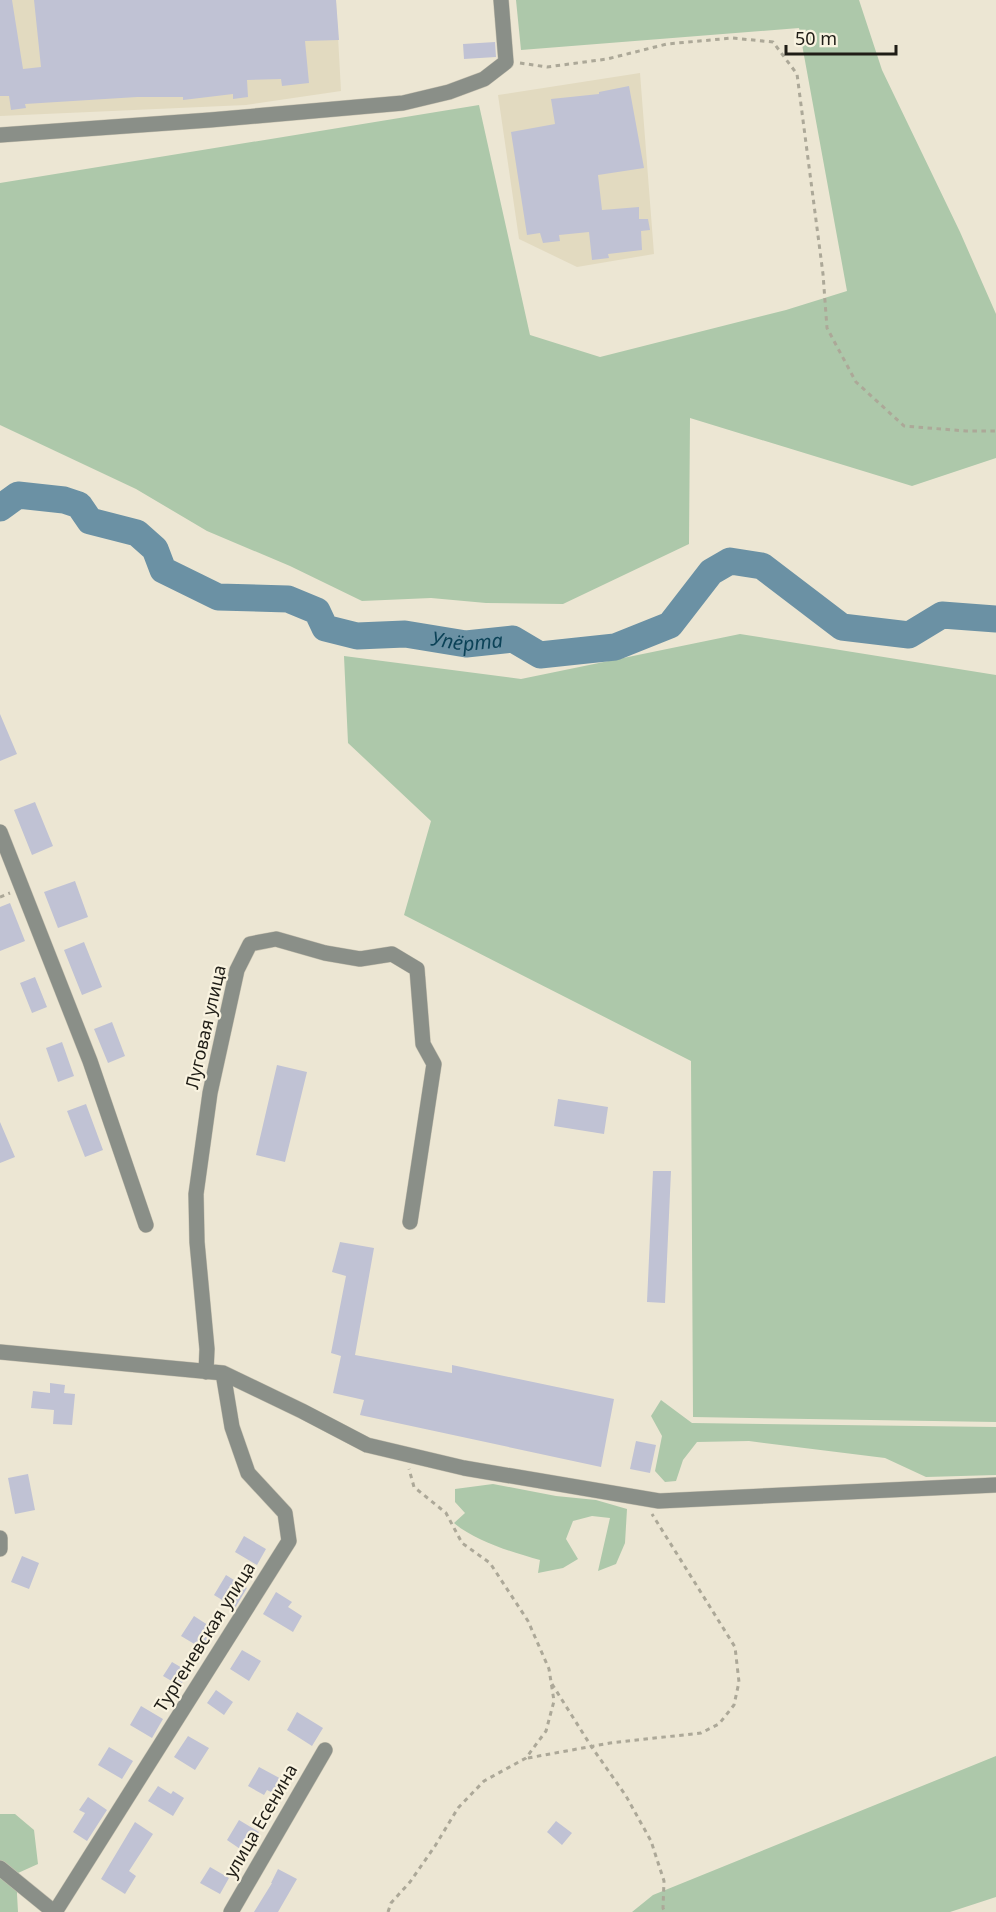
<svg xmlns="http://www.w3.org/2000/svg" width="996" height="1912" font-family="'Noto Sans',sans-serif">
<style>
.built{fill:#e2dac0}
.green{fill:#adc8aa}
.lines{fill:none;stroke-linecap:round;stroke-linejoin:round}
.river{stroke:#6b91a4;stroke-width:27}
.building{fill:#c0c2d4}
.minor-casing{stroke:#c7c2b1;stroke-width:16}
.path{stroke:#aca898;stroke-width:3;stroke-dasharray:4.5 4.5;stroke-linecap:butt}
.minor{stroke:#8a8f88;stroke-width:15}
.labels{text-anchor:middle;stroke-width:4.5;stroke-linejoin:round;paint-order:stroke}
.street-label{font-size:18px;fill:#1f1d16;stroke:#f9f3e0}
.water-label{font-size:20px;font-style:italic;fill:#0b4257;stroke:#f9f3e0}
</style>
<rect width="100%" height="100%" fill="#ece6d3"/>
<path class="built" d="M 0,0 L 336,0 L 341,91 L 246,105 L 0,116 Z
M 640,73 L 654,254 L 577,267 L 519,239 L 498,95 Z"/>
<path class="green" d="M 516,0 L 859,0 L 882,70 L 960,232 L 996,314 L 996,458 L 912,486 L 690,418 L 689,544 L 563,604 L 486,603 L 431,598 L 362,601 L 290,566 L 207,531 L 136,489 L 0,425 L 0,183 L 479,105 L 530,335 L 600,357 L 786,310 L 847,291 L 799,28 L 521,50 Z
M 740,634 L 996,675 L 996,1422 L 693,1417 L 691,1061 L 404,915 L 431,821 L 348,743 L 344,656 L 521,679 Z
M 661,1400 L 692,1423 L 996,1427 L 996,1475 L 926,1477 L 885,1458 L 749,1441 L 697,1442 L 683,1460 L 676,1481 L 665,1482 L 655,1471 L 662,1436 L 651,1416 Z
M 493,1484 L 556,1496 L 596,1500 L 627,1509 L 625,1543 L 616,1564 L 598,1571 L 610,1518 L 592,1516 L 573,1521 L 566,1539 L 578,1559 L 563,1568 L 538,1573 L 540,1560 C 514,1553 475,1541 454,1523 L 465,1513 L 455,1502 L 455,1489 Z
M 996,1756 L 996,1897 L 950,1912 L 632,1912 L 653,1895 Z
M 0,1814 L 15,1814 L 34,1830 L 38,1864 L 18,1873 L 17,1894 L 18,1912 L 0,1912 Z"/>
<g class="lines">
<path class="river" id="s1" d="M 0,508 L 18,495 L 64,500 L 79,505 L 90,521 L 137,533 L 155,549 L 163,570 L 218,597 L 288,599 L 317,611 L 325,628 L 357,636 L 405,634 L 466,644 L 513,639 L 540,655 L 615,647 L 670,625 L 711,572 L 730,561 L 762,566 L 842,627 L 909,635 L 942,615 L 996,619"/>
</g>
<path class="building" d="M 0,0 L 12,0 L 23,69 L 41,67 L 34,0 L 336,0 L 339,40 L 305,41 L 309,83 L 282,86 L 281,79 L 247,80 L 248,97 L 233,99 L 233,94 L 183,100 L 183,97 L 137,97 L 25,104 L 26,108 L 11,110 L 9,96 L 0,96 Z
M 495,42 L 496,57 L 464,59 L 463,44 Z
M 629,86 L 644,168 L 598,175 L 602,210 L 639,207 L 639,219 L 648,219 L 650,230 L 641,231 L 642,250 L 608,254 L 609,258 L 592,260 L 589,232 L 559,235 L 560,241 L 543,243 L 540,233 L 527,235 L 511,132 L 555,124 L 551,99 L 599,94 L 599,92 Z
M 0,714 L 17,754 L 0,761 Z
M 35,802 L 53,846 L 32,855 L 14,810 Z
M 75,881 L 88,917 L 58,928 L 44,892 Z
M 10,903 L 25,941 L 0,951 L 0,907 Z
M 84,942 L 102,987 L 82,995 L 64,950 Z
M 35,977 L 47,1007 L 32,1013 L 20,983 Z
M 112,1022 L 125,1056 L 108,1063 L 94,1029 Z
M 62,1042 L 74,1076 L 58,1082 L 46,1048 Z
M 277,1065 L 307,1072 L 285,1162 L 256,1155 Z
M 558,1099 L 608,1107 L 604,1134 L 554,1126 Z
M 86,1104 L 103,1150 L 85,1157 L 67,1111 Z
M 0,1122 L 15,1157 L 0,1163 Z
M 653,1171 L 671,1171 L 665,1303 L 647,1302 Z
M 340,1242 L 374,1248 L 355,1355 L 452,1373 L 452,1365 L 614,1399 L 601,1467 L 360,1415 L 364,1400 L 333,1393 L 341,1356 L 331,1353 L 346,1276 L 332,1272 Z
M 50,1383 L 65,1385 L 64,1393 L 75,1394 L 72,1425 L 53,1424 L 54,1410 L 31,1408 L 33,1391 L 50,1393 Z
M 636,1441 L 656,1445 L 650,1473 L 630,1469 Z
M 28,1474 L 35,1510 L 15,1514 L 8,1478 Z
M 244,1536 L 266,1549 L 257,1565 L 235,1552 Z
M 22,1556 L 39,1563 L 29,1589 L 11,1582 Z
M 226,1575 L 247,1588 L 235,1608 L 214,1595 Z
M 276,1592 L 292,1602 L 288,1607 L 302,1616 L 293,1632 L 263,1614 Z
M 194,1616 L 214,1629 L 205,1643 L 199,1639 L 196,1645 L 181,1636 Z
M 242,1650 L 261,1661 L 249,1681 L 230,1669 Z
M 172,1662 L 189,1672 L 180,1686 L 163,1676 Z
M 216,1690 L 233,1702 L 224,1715 L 207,1703 Z
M 141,1706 L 163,1719 L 152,1738 L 130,1725 Z
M 297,1712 L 323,1728 L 312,1746 L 287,1730 Z
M 188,1736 L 209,1748 L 195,1770 L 174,1757 Z
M 109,1747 L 133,1761 L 122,1779 L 98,1765 Z
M 259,1767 L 285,1781 L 277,1795 L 267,1790 L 264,1795 L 248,1786 Z
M 158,1786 L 171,1794 L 173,1791 L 184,1798 L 173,1816 L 148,1801 Z
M 88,1797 L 107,1810 L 87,1841 L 73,1832 L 85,1813 L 79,1810 Z
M 239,1820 L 259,1832 L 246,1853 L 227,1840 Z
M 556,1821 L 572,1833 L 562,1845 L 547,1832 Z
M 135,1822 L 153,1834 L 129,1871 L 136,1876 L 125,1894 L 101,1879 Z
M 210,1867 L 229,1878 L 220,1894 L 200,1883 Z
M 278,1869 L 297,1879 L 278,1912 L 254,1912 L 272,1883 L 271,1883 Z"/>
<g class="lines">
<g class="minor-casing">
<path id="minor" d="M 0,135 L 210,120 L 403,103 L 449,92 L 484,79 L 506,62 L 501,0
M 0,832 L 90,1061 L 146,1225
M 0,1352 L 223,1373 L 302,1411 L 367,1445 L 464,1468 L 659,1501 L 996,1485
M 206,1372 L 207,1349 L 197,1242 L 196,1194 L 210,1093 L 237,970 L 250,944 L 276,939 L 325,953 L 360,959 L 392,954 L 417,969 L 423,1044 L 434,1064 L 410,1222
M 0,1538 L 0,1549
M 0,1868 L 54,1912
M 55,1912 L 289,1541 L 285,1513 L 248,1473 L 232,1427 L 223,1373
M 231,1912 L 325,1750"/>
</g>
<path class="path" d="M 520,63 L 547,67 L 607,59 L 667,44 L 732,38 L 773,42 L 797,74 L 823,274 L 827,328 L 856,382 L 904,426 L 966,431 L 996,431
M 0,897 L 10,893
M 552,1684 L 591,1746 L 626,1796 L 651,1841 L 664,1881 L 663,1908 L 665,1912
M 528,1758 L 610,1743 L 701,1733 L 719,1724 L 734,1705 L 739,1682 L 735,1647 L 652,1514
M 388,1912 L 391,1903 L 410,1882 L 435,1846 L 458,1808 L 484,1781 L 526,1758 L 546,1731 L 554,1701 L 549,1669 L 528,1621 L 490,1563 L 462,1543 L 446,1513 L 414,1487 L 409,1469"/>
<use href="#minor" class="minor"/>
</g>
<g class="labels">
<g class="street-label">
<text transform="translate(206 1027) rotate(-77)" y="6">Луговая улица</text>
<text transform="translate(205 1637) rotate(-58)" y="6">Тургеневская улица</text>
<text transform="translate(261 1821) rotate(-60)" y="6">улица Есенина</text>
</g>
<g class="water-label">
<text dy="7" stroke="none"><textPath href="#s1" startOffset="524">Упёрта</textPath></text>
</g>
</g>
<path d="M786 45v9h110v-9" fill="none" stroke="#1f1d16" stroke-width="3"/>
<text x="795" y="45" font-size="18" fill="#1f1d16" stroke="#f9f3e0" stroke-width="4.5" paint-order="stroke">50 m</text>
</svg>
